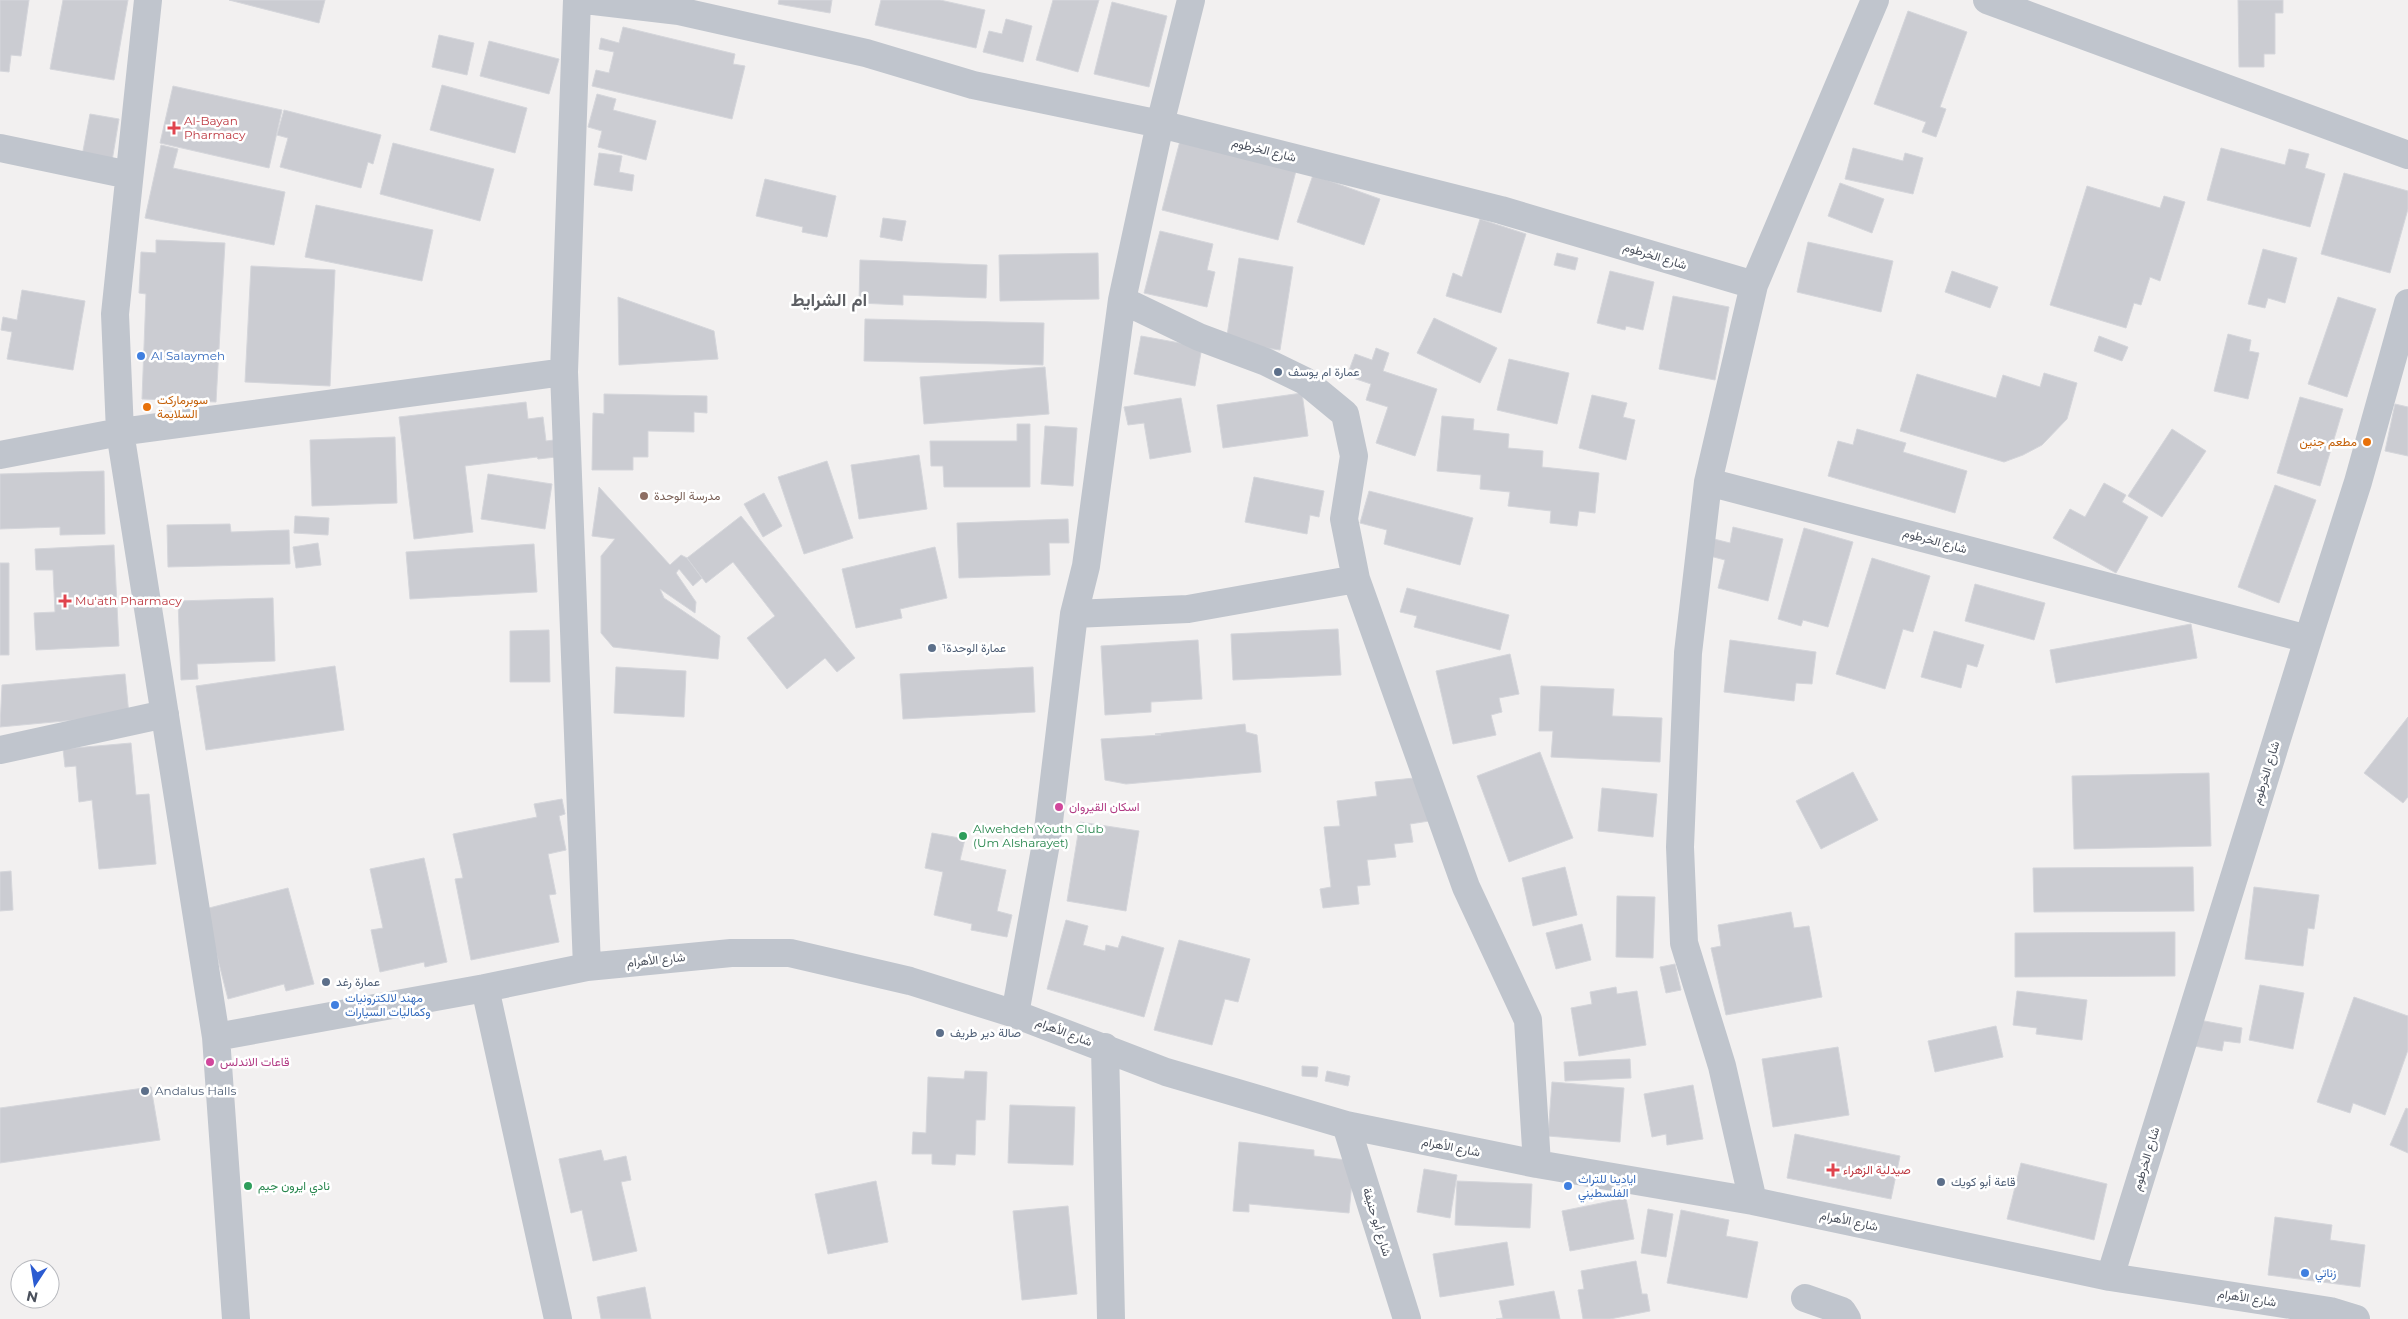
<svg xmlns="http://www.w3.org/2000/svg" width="2408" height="1319" font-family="Montserrat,Vazirmatn,sans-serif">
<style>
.building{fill:#cbccd2;stroke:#d5d6db}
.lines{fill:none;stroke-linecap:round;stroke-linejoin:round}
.minor{stroke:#c0c5cd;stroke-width:28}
.health-dot{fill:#e0444e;stroke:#fff;stroke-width:2}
.shop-dot{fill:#3f7fe0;stroke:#fff;stroke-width:2}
.service-dot{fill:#5c6f8a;stroke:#fff;stroke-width:2}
.food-dot{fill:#e8710a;stroke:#fff;stroke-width:2}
.education-dot{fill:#8d6e63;stroke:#fff;stroke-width:2}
.hotel-dot{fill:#d1479c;stroke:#fff;stroke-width:2}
.leisure-dot{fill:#2e9e5b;stroke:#fff;stroke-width:2}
.labels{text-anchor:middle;stroke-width:5;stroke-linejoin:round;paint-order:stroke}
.health-label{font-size:12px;fill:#be3a42;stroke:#fff;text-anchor:start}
.street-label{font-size:12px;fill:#4a505c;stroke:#fff}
.shop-label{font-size:12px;fill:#366cbe;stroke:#fff;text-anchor:start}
.service-label{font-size:12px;fill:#4e5e75;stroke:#fff;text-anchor:start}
.food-label{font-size:12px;fill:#c56008;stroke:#fff;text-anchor:start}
.education-label{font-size:12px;fill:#785e54;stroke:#fff;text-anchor:start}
.hotel-label{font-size:12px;fill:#b23c85;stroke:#fff;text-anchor:start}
.leisure-label{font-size:12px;fill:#27864d;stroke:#fff;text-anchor:start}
.district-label{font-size:18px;font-weight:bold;fill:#5d5f64;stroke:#fff}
</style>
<rect width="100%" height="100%" fill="#f2f0f0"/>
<path class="building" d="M 0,0 L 29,0 L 21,56 L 11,55 L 9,72 L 0,71 Z
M 63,0 L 128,0 L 114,80 L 50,69 Z
M 229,0 L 325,0 L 319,23 Z
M 779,0 L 832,0 L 830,13 L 778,4 Z
M 881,0 L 940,0 L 985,10 L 976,48 L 875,25 Z
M 1053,0 L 1099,0 L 1078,72 L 1036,60 Z
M 2238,0 L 2283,0 L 2283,13 L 2275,13 L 2275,54 L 2264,54 L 2264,67 L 2239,67 Z
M 1112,2 L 1167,16 L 1149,87 L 1094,74 Z
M 1908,11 L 1967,32 L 1940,107 L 1946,109 L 1936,137 L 1922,132 L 1926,122 L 1874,104 Z
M 1006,19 L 1032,26 L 1023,62 L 983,52 L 989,31 L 1002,34 Z
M 623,27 L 735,54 L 733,64 L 745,66 L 732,119 L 592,86 L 596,70 L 609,73 L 614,52 L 599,49 L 601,38 L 619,43 Z
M 439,35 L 474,43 L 467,75 L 432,67 Z
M 489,41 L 559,59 L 549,94 L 480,76 Z
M 442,85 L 527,108 L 515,153 L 430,130 Z
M 173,86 L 282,110 L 269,168 L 160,143 Z
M 597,94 L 616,99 L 613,110 L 656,121 L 646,160 L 598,147 L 602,131 L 588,127 Z
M 284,110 L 381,135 L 373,164 L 368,162 L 361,188 L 280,167 L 288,138 L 277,135 Z
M 90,114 L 119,119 L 112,161 L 82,156 Z
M 1181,137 L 1297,167 L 1278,240 L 1162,210 Z
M 393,143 L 494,169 L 480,221 L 380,194 Z
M 161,145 L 178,149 L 173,168 L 285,192 L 274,245 L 145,218 Z
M 1853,148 L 1903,161 L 1905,153 L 1923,158 L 1913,194 L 1845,179 Z
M 2221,148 L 2285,165 L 2289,149 L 2309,154 L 2305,168 L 2325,174 L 2310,227 L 2207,200 Z
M 599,153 L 622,156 L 619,172 L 634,175 L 632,191 L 594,185 Z
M 2344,173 L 2408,191 L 2408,209 L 2390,273 L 2321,254 Z
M 1313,175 L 1380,199 L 1364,245 L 1297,222 Z
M 765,179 L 836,196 L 827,237 L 802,232 L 803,227 L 756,216 Z
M 1840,183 L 1884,199 L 1872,233 L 1828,216 Z
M 2087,186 L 2160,208 L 2164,196 L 2185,202 L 2160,281 L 2150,277 L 2141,305 L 2134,303 L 2126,328 L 2050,305 Z
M 316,205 L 433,230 L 422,281 L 305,257 Z
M 883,218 L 906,221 L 902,241 L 880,237 Z
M 1480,219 L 1526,234 L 1501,313 L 1446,296 L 1453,273 L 1462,277 Z
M 1160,231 L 1213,244 L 1207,270 L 1215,272 L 1207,307 L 1144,293 Z
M 156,240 L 225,243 L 216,402 L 142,399 L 146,294 L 139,293 L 141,252 L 156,253 Z
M 1808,242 L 1893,261 L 1881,312 L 1797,292 Z
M 2263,249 L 2297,258 L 2285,303 L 2268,298 L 2265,308 L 2248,304 Z
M 1098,253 L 1099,299 L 1000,301 L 999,255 Z
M 1557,253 L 1578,258 L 1575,270 L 1554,265 Z
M 1239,258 L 1293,267 L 1280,350 L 1226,342 Z
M 860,260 L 987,265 L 986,298 L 903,295 L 903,305 L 859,303 Z
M 251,266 L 335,270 L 330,386 L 245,382 Z
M 1610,271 L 1654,282 L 1643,330 L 1626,326 L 1625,330 L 1597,323 Z
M 1952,271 L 1998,287 L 1990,308 L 1945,292 Z
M 22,290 L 85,301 L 73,370 L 7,359 L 12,332 L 1,330 L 3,317 L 17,320 Z
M 1673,296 L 1729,307 L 1715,380 L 1659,369 Z
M 618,297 L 714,331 L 718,359 L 619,365 Z
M 2338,297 L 2376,309 L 2347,397 L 2308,384 Z
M 1434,318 L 1497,348 L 1480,383 L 1417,353 Z
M 865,319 L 1044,323 L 1043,365 L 864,361 Z
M 2228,334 L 2251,340 L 2249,351 L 2259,353 L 2248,399 L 2214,391 Z
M 1141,336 L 1202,347 L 1195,386 L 1134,374 Z
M 2099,336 L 2128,347 L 2122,361 L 2094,351 Z
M 1376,348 L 1389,353 L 1383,371 L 1437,389 L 1415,456 L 1376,443 L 1388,407 L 1366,400 L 1371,384 L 1347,376 L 1355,354 L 1372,360 Z
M 1509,359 L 1569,373 L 1557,424 L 1497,410 Z
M 1045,367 L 1049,414 L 924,424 L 920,377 Z
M 2044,373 L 2077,383 L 2067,419 L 2042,445 L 2023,455 L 2004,462 L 1900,431 L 1917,374 L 1996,398 L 2003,375 L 2040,387 Z
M 1302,393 L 1308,436 L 1223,448 L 1217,405 Z
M 604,394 L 707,396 L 707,413 L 694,412 L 694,432 L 648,431 L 648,457 L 633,457 L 633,470 L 592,470 L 593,413 L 604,414 Z
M 1592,395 L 1627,403 L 1623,417 L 1635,420 L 1626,460 L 1579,448 Z
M 2300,397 L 2343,409 L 2320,486 L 2277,473 Z
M 1181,398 L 1191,452 L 1150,459 L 1144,423 L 1128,425 L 1124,407 Z
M 526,402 L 528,419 L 543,417 L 546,441 L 554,440 L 556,457 L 538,459 L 537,457 L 465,466 L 473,532 L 414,539 L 399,417 Z
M 2395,404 L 2408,407 L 2408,456 L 2385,451 Z
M 1442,416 L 1474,419 L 1473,430 L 1509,434 L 1508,448 L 1543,451 L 1542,467 L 1599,473 L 1595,513 L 1579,511 L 1577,526 L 1550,523 L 1551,511 L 1508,506 L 1510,492 L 1480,489 L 1481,475 L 1437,471 Z
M 1017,424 L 1030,424 L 1030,487 L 944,487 L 943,466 L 931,466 L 930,441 L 1017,441 Z
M 1045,426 L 1077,428 L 1073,486 L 1041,484 Z
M 1857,429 L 1906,443 L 1903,452 L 1967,471 L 1955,513 L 1828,476 L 1838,441 L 1853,445 Z
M 2172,429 L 2206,451 L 2162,517 L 2128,496 Z
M 395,437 L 397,503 L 312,506 L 310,440 Z
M 919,455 L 927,509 L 859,519 L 851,465 Z
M 827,461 L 853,538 L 804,554 L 778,477 Z
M 104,471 L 105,534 L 60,535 L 60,527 L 0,529 L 0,474 Z
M 488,474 L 552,484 L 545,529 L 481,519 Z
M 1254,477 L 1324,491 L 1319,517 L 1310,515 L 1307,534 L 1245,522 Z
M 2104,483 L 2126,495 L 2122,502 L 2148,517 L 2116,573 L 2053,538 L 2070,509 L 2085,517 Z
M 2275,485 L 2316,500 L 2279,603 L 2238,587 Z
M 599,487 L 670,565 L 681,555 L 687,558 L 702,578 L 693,586 L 679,569 L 676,573 L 696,602 L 695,613 L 660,589 L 664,598 L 720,636 L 718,659 L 613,647 L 601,633 L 601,556 L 615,539 L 592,536 Z
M 1369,491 L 1473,518 L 1460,565 L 1384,544 L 1387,530 L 1360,523 Z
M 764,493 L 782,526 L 763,537 L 744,504 Z
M 295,516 L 329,518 L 328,535 L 294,533 Z
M 741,516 L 855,658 L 837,672 L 825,658 L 787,689 L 747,638 L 775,616 L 733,562 L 706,583 L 687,558 Z
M 1068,519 L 1069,543 L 1049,543 L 1050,575 L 959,578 L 957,523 Z
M 230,524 L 231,532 L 289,530 L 290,564 L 168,567 L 167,525 Z
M 1733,527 L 1783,539 L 1768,601 L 1718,588 L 1725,560 L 1710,556 L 1714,539 L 1730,543 Z
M 1804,528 L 1853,542 L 1828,627 L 1803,620 L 1801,626 L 1778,619 Z
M 318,543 L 321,565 L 296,568 L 293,547 Z
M 534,544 L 537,592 L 410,599 L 406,552 Z
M 114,545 L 119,646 L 36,650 L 34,613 L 55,612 L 53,570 L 36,570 L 35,549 Z
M 935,547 L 947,598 L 900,609 L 902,618 L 856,628 L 842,569 Z
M 1872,558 L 1930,576 L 1913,632 L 1903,629 L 1885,689 L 1836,674 Z
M 0,563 L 9,563 L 9,655 L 0,655 Z
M 1975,584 L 2045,603 L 2034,640 L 1965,621 Z
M 1407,588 L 1509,615 L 1500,650 L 1414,627 L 1417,616 L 1400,612 Z
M 273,598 L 275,661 L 197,664 L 198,679 L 181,680 L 178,601 Z
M 2191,624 L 2197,658 L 2056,683 L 2050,650 Z
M 1338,629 L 1341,675 L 1233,680 L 1231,634 Z
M 549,630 L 550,682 L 510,682 L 510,631 Z
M 1934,631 L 1984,645 L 1977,667 L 1967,664 L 1961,688 L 1921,677 Z
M 1198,640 L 1202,699 L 1151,702 L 1151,712 L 1105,715 L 1101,646 Z
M 1730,640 L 1816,652 L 1812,684 L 1796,683 L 1794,701 L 1724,692 Z
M 1510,654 L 1519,694 L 1499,698 L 1502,712 L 1491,715 L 1496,735 L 1453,744 L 1436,671 Z
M 335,666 L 344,730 L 206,750 L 196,686 Z
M 616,667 L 686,671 L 684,717 L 614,713 Z
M 1033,667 L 1035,712 L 903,719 L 900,674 Z
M 125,674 L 129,715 L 0,727 L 2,685 Z
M 1541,686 L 1614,689 L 1612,716 L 1662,718 L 1660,762 L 1551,757 L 1553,731 L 1539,731 Z
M 2408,717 L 2408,797 L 2403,803 L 2364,773 Z
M 1245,724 L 1246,732 L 1257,735 L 1261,772 L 1126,784 L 1105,780 L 1101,739 L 1161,735 L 1155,734 Z
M 131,743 L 136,795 L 149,794 L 156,864 L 99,869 L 92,800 L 79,802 L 76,766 L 65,767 L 63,749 Z
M 1540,752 L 1573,838 L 1509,862 L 1477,776 Z
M 1853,772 L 1878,820 L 1821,849 L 1796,801 Z
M 2209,773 L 2211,846 L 2074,849 L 2072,776 Z
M 1424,777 L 1429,821 L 1410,824 L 1413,842 L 1394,844 L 1396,857 L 1367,860 L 1370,885 L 1357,886 L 1359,904 L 1323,908 L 1320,889 L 1331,887 L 1324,827 L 1340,826 L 1337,801 L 1377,796 L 1375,782 Z
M 1602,788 L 1657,794 L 1653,837 L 1598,831 Z
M 562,799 L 565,814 L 559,816 L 566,850 L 548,854 L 556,894 L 549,895 L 559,942 L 471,960 L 455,879 L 463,878 L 453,834 L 537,817 L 534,804 Z
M 1080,822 L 1139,831 L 1126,911 L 1067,901 Z
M 932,833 L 965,839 L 960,860 L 1006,870 L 997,911 L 1012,915 L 1007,937 L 971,930 L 972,924 L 934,915 L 943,872 L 925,868 Z
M 424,858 L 447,962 L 425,967 L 424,962 L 380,972 L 371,930 L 383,928 L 370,869 Z
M 1565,867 L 1577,915 L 1533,926 L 1522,878 Z
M 2193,867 L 2194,911 L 2034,912 L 2033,868 Z
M 11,871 L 13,910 L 0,911 L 0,872 Z
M 2254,887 L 2319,895 L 2314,929 L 2308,928 L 2303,966 L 2245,959 Z
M 288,888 L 314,984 L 286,991 L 284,984 L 228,999 L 205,909 Z
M 1617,896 L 1655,897 L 1653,958 L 1616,957 Z
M 1791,912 L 1794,928 L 1809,926 L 1822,997 L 1726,1015 L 1711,948 L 1721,946 L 1718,925 Z
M 1066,920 L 1088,926 L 1083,945 L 1105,951 L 1106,945 L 1118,948 L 1122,936 L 1164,948 L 1144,1017 L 1047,989 Z
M 1582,924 L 1591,960 L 1556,969 L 1546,933 Z
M 2175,932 L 2175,976 L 2015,977 L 2015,933 Z
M 1179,940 L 1250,959 L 1238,1002 L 1225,999 L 1212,1045 L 1154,1030 Z
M 1675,964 L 1681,990 L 1666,993 L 1660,967 Z
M 2260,985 L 2304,993 L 2293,1049 L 2249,1040 Z
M 1616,987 L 1617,994 L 1637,991 L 1646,1045 L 1579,1056 L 1571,1008 L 1592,1004 L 1590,992 Z
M 2017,991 L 2087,1000 L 2082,1040 L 2036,1034 L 2037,1028 L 2013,1025 Z
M 2354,997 L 2408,1016 L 2408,1050 L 2385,1115 L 2353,1103 L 2350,1113 L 2317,1102 Z
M 2199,1020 L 2242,1028 L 2240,1043 L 2224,1041 L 2222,1051 L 2194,1046 Z
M 1996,1026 L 2003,1057 L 1935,1072 L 1928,1041 Z
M 1838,1047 L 1849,1115 L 1773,1127 L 1762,1059 Z
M 1630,1059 L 1631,1078 L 1565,1081 L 1564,1062 Z
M 1302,1066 L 1318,1067 L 1317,1077 L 1302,1076 Z
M 965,1071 L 987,1072 L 985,1120 L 976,1120 L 975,1155 L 956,1154 L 955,1165 L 932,1164 L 932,1154 L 912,1154 L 913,1132 L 926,1133 L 928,1077 L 964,1079 Z
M 1327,1071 L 1350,1076 L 1348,1086 L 1325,1081 Z
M 1552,1082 L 1624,1088 L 1620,1142 L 1548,1136 Z
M 1693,1085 L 1703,1139 L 1667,1145 L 1666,1134 L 1652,1137 L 1644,1094 Z
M 151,1087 L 160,1140 L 0,1163 L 0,1108 Z
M 1010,1105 L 1075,1107 L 1073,1165 L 1008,1163 Z
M 2406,1108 L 2408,1109 L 2408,1153 L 2390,1145 Z
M 1795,1134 L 1900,1156 L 1891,1199 L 1787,1178 Z
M 1239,1142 L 1314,1150 L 1314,1156 L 1354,1161 L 1349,1213 L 1249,1204 L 1249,1212 L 1233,1211 Z
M 601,1150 L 604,1161 L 626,1156 L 631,1180 L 621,1182 L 637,1251 L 593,1261 L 582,1210 L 571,1213 L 559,1159 Z
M 2021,1163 L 2107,1184 L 2094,1240 L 2007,1219 Z
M 1424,1169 L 1457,1175 L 1450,1218 L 1417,1212 Z
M 876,1181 L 888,1242 L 828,1254 L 815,1194 Z
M 1457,1181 L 1532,1184 L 1530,1228 L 1455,1225 Z
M 1626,1198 L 1634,1239 L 1570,1251 L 1562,1211 Z
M 1068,1206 L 1077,1294 L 1022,1300 L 1013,1211 Z
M 1648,1209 L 1673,1214 L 1666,1257 L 1641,1253 Z
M 1681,1210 L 1729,1220 L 1726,1236 L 1758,1242 L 1747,1298 L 1667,1283 Z
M 2275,1217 L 2332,1225 L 2330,1240 L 2365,1245 L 2360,1287 L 2268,1275 Z
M 1507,1242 L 1514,1285 L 1440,1297 L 1433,1254 Z
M 1636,1261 L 1642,1294 L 1647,1294 L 1650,1311 L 1610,1319 L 1583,1319 L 1578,1290 L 1584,1289 L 1581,1271 Z
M 645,1287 L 651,1319 L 601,1319 L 597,1297 Z
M 1554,1291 L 1560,1319 L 1496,1319 L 1503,1318 L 1499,1301 Z"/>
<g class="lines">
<path class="minor" d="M 148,0 L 115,314 L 120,432 L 216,1037 L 236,1319
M 577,0 L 564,372 L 587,967
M 585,0 L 679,11 L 866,53 L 973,85 L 1160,124 L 1501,210 L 1754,285
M 1987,0 L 2408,155
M 0,148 L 129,175
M 1122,300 L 1199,337 L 1266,362 L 1305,381 L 1345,414 L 1354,456 L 1344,519 L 1356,579 L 1466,887 L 1528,1020 L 1537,1164
M 0,455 L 120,432 L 564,372
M 1708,482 L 2308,639 L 2110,1277
M 1074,614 L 1188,609 L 1356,579
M 2308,639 L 2358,482 L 2408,303
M 0,750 L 165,714
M 485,988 L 558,1319
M 1015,1014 L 1047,838 L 1074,614 L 1086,566 L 1122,300 L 1160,124 L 1191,0
M 216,1037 L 485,988 L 587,967 L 731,953 L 790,953 L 910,981 L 1015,1014 L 1166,1072 L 1346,1125 L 1537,1164 L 1753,1201 L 2110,1277 L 2330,1311 L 2356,1319
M 1105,1047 L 1111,1319
M 1346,1125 L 1407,1319
M 1753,1201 L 1722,1066 L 1684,943 L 1680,847 L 1688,653 L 1708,482 L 1754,285 L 1875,0
M 1805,1298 L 1842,1311 L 1847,1319"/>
</g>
<g class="health-dot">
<path d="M171.5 120.5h5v5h5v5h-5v5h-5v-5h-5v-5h5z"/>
<path d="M62.5 593.5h5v5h5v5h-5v5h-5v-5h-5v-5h5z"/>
<path d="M1830.5 1162.5h5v5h5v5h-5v5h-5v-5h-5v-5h5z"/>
</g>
<g class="shop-dot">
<circle cx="141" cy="356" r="5"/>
<circle cx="335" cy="1005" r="5"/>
<circle cx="1568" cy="1186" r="5"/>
<circle cx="2305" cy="1273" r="5"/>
</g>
<g class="service-dot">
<circle cx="1278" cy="372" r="5"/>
<circle cx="932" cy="648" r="5"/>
<circle cx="326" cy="982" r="5"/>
<circle cx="940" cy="1033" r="5"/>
<circle cx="145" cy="1091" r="5"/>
<circle cx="1941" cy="1182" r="5"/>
</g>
<g class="food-dot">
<circle cx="147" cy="407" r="5"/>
<circle cx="2367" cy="442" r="5"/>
</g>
<circle class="education-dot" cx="644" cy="496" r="5"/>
<g class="hotel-dot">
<circle cx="1059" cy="807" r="5"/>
<circle cx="210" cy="1062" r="5"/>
</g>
<g class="leisure-dot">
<circle cx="963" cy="836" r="5"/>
<circle cx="248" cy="1186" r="5"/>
</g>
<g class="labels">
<g class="health-label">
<text x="184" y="125">Al-Bayan<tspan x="184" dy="14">Pharmacy</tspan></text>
<text x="75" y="605">Mu'ath Pharmacy</text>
<text x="1843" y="1174">صيدلية الزهراء</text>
</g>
<g class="street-label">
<text transform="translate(1264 150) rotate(14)" y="4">شارع الخرطوم</text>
<text transform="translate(1655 256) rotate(17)" y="4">شارع الخرطوم</text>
<text transform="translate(1935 541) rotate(15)" y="4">شارع الخرطوم</text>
<text transform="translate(2266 773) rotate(-73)" y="4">شارع الخرطوم</text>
<text transform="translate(656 960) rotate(-6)" y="4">شارع الأهرام</text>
<text transform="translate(1064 1032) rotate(21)" y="4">شارع الأهرام</text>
<text transform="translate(1451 1147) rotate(11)" y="4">شارع الأهرام</text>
<text transform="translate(2146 1159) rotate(-73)" y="4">شارع الخرطوم</text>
<text transform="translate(1849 1221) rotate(12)" y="4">شارع الأهرام</text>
<text transform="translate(1377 1222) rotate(73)" y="4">شارع أبو حنيفة</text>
<text transform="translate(2247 1298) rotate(9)" y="4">شارع الأهرام</text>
</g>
<g class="shop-label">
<text x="151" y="360">Al Salaymeh</text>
<text x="345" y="1002">مهند لالكترونيات<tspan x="345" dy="14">وكماليات السيارات</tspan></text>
<text x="1578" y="1183">ايادينا للتراث<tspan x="1578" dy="14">الفلسطيني</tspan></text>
<text x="2315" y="1277">زناتي</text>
</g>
<g class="service-label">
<text x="1288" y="376">عمارة ام يوسف</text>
<text x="942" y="652">عمارة الوحدة1</text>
<text x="336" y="986">عمارة رغد</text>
<text x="950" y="1037">صالة دير طريف</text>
<text x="155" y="1095">Andalus Halls</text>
<text x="1951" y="1186">قاعة أبو كويك</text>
</g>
<g class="food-label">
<text x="157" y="404">سوبرماركت<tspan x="157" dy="14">السلايمة</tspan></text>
<text x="2357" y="446" text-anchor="end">مطعم جنين</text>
</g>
<g class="education-label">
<text x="654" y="500">مدرسة الوحدة</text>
</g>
<g class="hotel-label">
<text x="1069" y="811">اسكان القيروان</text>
<text x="220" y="1066">قاعات الاندلس</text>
</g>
<g class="leisure-label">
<text x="973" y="833">Alwehdeh Youth Club<tspan x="973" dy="14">(Um Alsharayet)</tspan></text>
<text x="258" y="1190">نادي ايرون جيم</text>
</g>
<g class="district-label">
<text x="829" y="306">ام الشرايط</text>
</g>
</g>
<g transform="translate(35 1284) rotate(192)"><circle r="24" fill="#ffffff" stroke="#b7b9be"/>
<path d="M0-4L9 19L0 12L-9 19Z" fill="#2b5bd1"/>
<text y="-8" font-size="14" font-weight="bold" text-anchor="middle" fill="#4a505c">N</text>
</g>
</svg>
